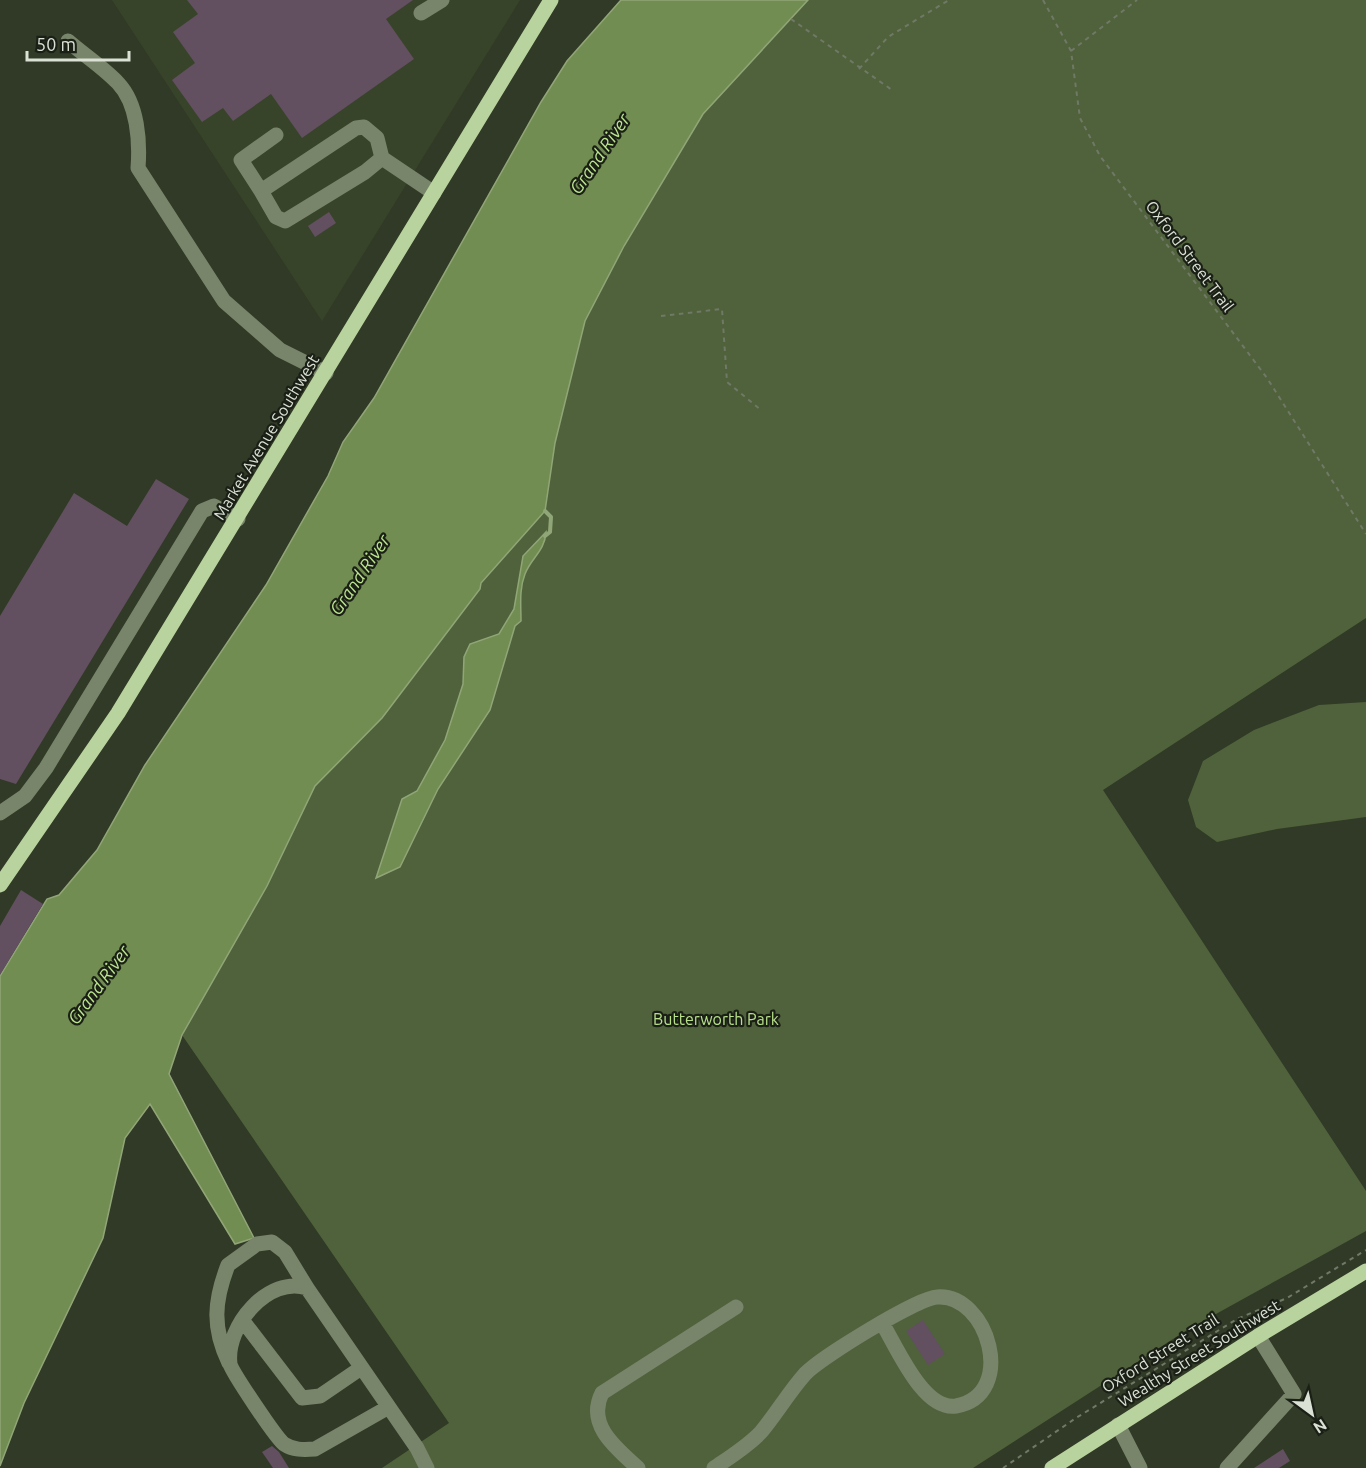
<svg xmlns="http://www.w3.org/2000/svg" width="1366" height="1468" font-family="Ubuntu,sans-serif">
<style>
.built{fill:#38442a}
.green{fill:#50623b}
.water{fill:#718d51;stroke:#91a678;stroke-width:1.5}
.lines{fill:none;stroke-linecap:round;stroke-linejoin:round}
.stream{stroke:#91a678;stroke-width:4}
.building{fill:#624f60}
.path{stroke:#707866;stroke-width:2;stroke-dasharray:4.5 4.5;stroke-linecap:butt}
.minor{stroke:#78856b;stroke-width:15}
.major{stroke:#b8d39d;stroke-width:15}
.labels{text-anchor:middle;stroke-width:4.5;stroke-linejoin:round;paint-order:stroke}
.street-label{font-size:16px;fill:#dbe1d4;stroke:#1b2017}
.park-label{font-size:16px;fill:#b8e18a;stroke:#1b2017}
.water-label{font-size:18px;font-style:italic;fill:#bde68f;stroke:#1b2017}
</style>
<rect width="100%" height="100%" fill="#313a26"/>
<path class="built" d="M 112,0 L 520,0 L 322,321 Z"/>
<path class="green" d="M 808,0 L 1366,0 L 1366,618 L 1103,790 L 1366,1191 L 1366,1231 L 1187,1330 L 973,1468 L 382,1468 L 449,1423 L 182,1035 L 267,886 L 315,786 L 382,718 L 480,589 L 481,583 L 545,511 L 555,443 L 585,321 L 624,246 L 703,114 Z
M 1366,702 L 1366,817 L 1277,829 L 1217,842 L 1196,827 L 1188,800 L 1203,761 L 1254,730 L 1319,705 Z"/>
<path class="water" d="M 621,0 L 808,0 L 703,114 L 624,246 L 585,321 L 555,443 L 545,511 L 481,583 L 480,589 L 382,718 L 315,786 L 267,886 L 182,1035 L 169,1074 L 254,1238 L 235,1244 L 150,1104 L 125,1138 L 103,1238 L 24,1403 L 0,1466 L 0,976 L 47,899 L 59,895 L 97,850 L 145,765 L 266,585 L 328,476 L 343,442 L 374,398 L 541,102 L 567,61 Z
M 546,532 C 545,551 531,558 525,574 C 519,589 521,605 521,621 L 515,626 L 490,710 L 438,789 L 400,867 L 376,878 L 402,799 L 417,791 L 445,740 L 463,684 L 464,657 L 470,644 L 499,634 L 514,609 L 523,556 Z"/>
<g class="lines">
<path class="stream" d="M 545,511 L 551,517 L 550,532 L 545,536"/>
</g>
<path class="building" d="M 187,0 L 413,0 L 386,19 L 414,59 L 302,138 L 271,94 L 233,121 L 223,108 L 202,122 L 172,80 L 195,63 L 173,32 L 198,14 Z
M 329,212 L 336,223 L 315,237 L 308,226 Z
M 156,479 L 189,499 L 16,784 L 0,779 L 0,616 L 74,493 L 127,526 Z
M 21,890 L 43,904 L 0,975 L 0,926 Z
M 923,1320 L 945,1354 L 928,1365 L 906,1331 Z
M 272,1446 L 279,1452 L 289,1468 L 273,1468 L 262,1452 Z
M 1283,1449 L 1290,1461 L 1279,1468 L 1254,1468 Z"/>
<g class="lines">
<path class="path" d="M 1043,0 L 1071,51 L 1080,118 L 1100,156 L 1267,378 L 1366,534
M 791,19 L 892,90
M 1071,51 L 1137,0
M 859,69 L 888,37 L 949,0
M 661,316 L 722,309 L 727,382 L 761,410
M 1003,1468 L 1076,1418 L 1237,1319 L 1287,1298 L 1366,1250"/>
<path class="minor" d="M 421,13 L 442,0
M 68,41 C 84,55 104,68 118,83 C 138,104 140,142 138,168 L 224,301 L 280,350 L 326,373
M 382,158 L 377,138 L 364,127 L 356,128 L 261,191 L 276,217 L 285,221 L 365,172 L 382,158 L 434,193
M 261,191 L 241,160 L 276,135
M 0,813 L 25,796 L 46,768 L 202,511 L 214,506 L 238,519
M 243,1321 L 302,1398 L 320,1396 L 361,1368
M 229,1363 C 212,1328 214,1301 228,1265 L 257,1244 L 272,1242 L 285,1252 L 307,1288
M 387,1408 L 315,1449 C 303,1450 293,1450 284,1444 C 276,1438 232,1372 230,1364 C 225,1326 269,1275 307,1288 L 417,1448 L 427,1468
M 1118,1425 L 1140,1468
M 638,1468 C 616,1448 586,1425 602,1393 L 736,1307
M 714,1468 C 730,1457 748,1446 761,1432 C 776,1414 789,1392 805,1374 C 820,1358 917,1298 937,1297 C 988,1293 1018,1395 956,1406 C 923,1411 897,1347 882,1323
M 1227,1468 L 1294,1394 L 1258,1336"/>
<path class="major" d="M 0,885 L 118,713 L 551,0
M 1052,1468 L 1258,1336 L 1366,1271"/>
</g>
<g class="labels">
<g class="street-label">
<text transform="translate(1190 256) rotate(53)" y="6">Oxford Street Trail</text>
<text transform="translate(266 437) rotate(-59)" y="6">Market Avenue Southwest</text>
<text transform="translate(1160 1353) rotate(-32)" y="6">Oxford Street Trail</text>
<text transform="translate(1199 1353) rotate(-32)" y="6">Wealthy Street Southwest</text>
</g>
<g class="park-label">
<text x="716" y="1025">Butterworth Park</text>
</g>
<g class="water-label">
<text transform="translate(600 154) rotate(-56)" y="6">Grand River</text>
<text transform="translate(360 575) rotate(-56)" y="6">Grand River</text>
<text transform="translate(99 985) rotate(-54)" y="6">Grand River</text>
</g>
</g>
<g transform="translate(1312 1414) rotate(147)" stroke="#1b2017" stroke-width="4.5" paint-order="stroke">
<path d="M0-4.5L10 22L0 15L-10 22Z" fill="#dbe1d4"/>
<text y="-9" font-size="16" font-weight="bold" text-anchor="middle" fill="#dbe1d4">N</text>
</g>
<path d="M27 51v9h102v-9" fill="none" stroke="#dbe1d4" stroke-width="3"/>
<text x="36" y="51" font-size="18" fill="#dbe1d4" stroke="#1b2017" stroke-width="4.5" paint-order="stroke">50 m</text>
</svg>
